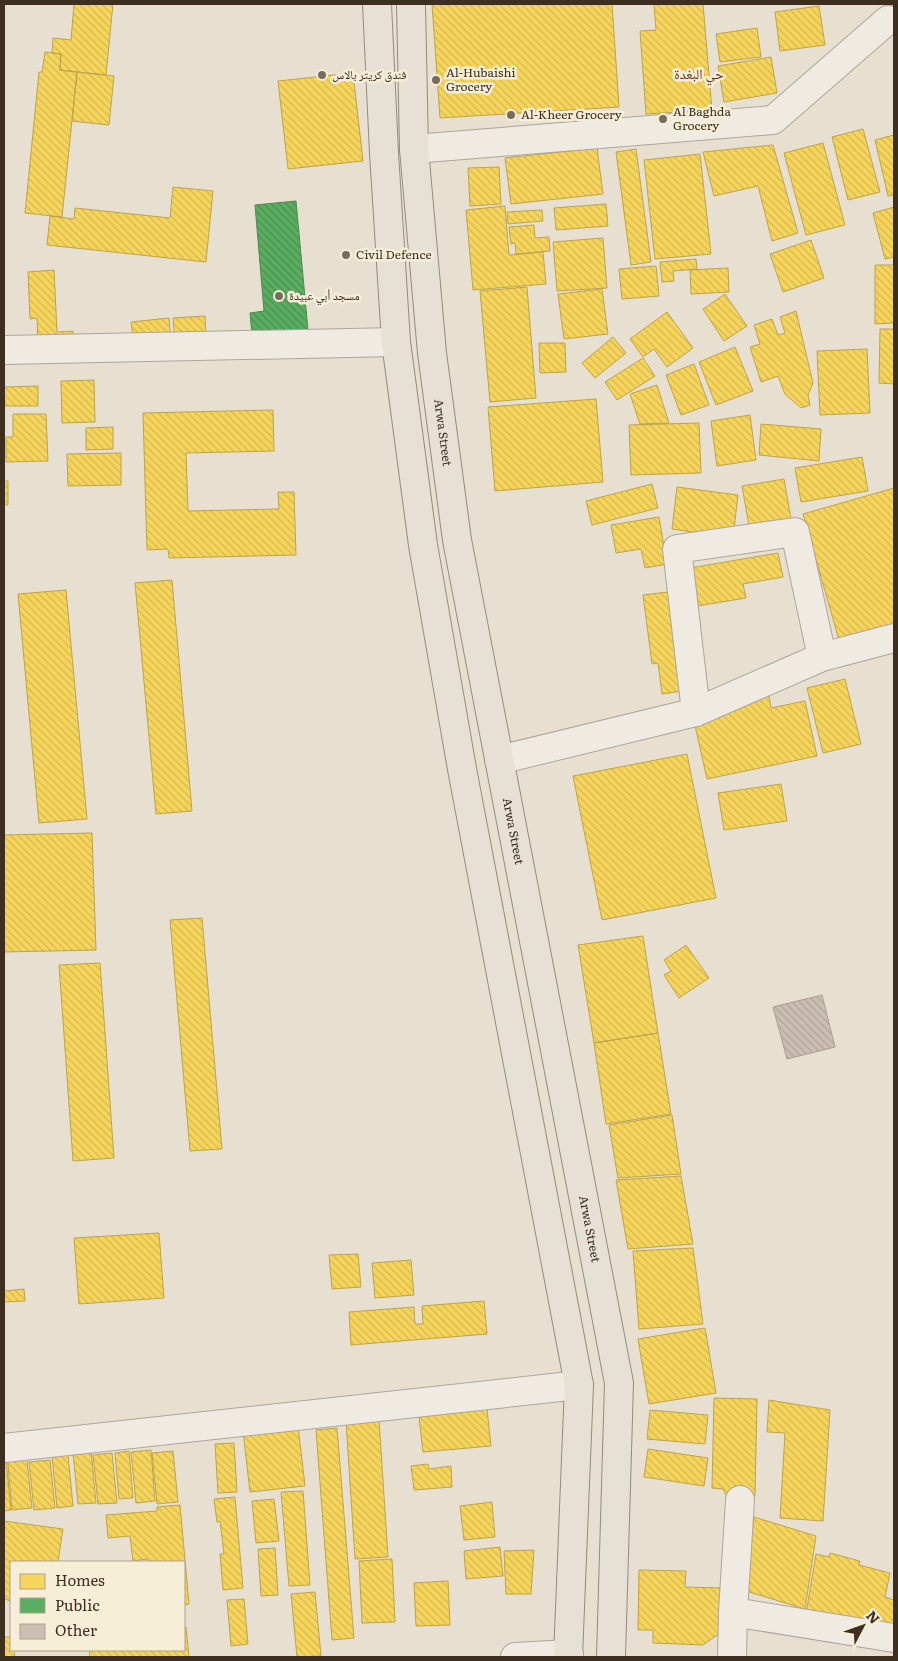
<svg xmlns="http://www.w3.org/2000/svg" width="898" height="1661" font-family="Literata,'Noto Naskh Arabic',serif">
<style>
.homes{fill:url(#homes-back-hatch);stroke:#bea34a}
.public{fill:url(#public-back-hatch);stroke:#51884e}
.building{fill:url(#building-back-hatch);stroke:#a89c90}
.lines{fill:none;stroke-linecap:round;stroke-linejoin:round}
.minor-casing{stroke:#ada599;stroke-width:30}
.major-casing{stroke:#928b80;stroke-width:30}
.minor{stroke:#efebe3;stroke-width:28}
.major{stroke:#e6e1d4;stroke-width:28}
.poi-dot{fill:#786c5e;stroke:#f7eed8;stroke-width:2}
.labels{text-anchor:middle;stroke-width:5;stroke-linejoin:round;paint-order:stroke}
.poi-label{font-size:12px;fill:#3d2e20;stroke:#f7eed8;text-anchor:start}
.street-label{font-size:12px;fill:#3d2e20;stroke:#f7eed8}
.neighbourhood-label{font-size:14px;fill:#6b2e1e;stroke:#f7eed8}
</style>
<defs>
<pattern id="homes-back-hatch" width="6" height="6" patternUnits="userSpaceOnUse" patternTransform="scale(1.25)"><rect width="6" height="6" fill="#f6d55c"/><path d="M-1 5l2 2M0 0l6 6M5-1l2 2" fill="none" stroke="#d4b750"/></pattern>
<pattern id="public-back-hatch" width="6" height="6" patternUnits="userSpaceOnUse" patternTransform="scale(1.25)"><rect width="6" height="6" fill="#5aae61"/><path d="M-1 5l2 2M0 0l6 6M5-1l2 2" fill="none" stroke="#4c8e50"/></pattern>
<pattern id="building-back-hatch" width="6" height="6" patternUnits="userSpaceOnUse" patternTransform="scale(1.25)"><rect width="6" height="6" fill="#cbbfb2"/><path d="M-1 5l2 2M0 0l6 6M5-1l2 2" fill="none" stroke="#afa499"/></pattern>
</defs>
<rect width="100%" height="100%" fill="#e7e0d1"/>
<path class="homes" d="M 74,4 L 113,4 L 106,75 L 60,70 L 61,54 L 52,53 L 53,38 L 71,40 Z
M 432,4 L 612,4 L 619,107 L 440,118 Z
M 654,4 L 703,4 L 712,110 L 646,114 L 640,31 L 656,30 Z
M 819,6 L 825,45 L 780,51 L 775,12 Z
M 757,28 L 761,57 L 720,62 L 716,34 Z
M 45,52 L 61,54 L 60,70 L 77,72 L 62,217 L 25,213 L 39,72 L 42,72 Z
M 771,57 L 777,93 L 724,102 L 718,66 Z
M 77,72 L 114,76 L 109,125 L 72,121 Z
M 353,73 L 363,161 L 288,169 L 278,81 Z
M 863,129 L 880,192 L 848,200 L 832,137 Z
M 894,135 L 894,195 L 888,196 L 875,140 Z
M 823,143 L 845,225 L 806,235 L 784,153 Z
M 773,145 L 798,233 L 772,241 L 758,186 L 714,196 L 703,152 Z
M 597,148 L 603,194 L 511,204 L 505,158 Z
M 636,149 L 651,262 L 631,265 L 616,152 Z
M 700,154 L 711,254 L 655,259 L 644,160 Z
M 499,167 L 501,204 L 470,206 L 468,168 Z
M 173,187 L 213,191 L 206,262 L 47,245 L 50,216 L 74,219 L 75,208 L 170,218 Z
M 606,204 L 608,226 L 556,230 L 554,208 Z
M 505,206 L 509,255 L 543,252 L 546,284 L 473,290 L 466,210 Z
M 894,207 L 894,257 L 885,259 L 873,213 Z
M 542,210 L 543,221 L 508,224 L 507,212 Z
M 534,225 L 535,238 L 549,237 L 550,251 L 516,254 L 515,243 L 511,244 L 509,227 Z
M 603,238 L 607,288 L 557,291 L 553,242 Z
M 811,240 L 824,278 L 783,292 L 770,254 Z
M 696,259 L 697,269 L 673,271 L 674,281 L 662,282 L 660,262 Z
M 875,265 L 894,265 L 894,323 L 875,324 Z
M 656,266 L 659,296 L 622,299 L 619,269 Z
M 728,268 L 729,292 L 691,294 L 690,270 Z
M 54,270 L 57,332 L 73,331 L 73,345 L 38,346 L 37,318 L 30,319 L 28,272 Z
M 527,287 L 536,398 L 490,402 L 480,291 Z
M 602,289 L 608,334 L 564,339 L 558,294 Z
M 725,294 L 747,326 L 724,341 L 703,309 Z
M 796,311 L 813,383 L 808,395 L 810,405 L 801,408 L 785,394 L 778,376 L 761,382 L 750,347 L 760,344 L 754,325 L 772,319 L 778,335 L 785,333 L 780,317 Z
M 667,312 L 693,348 L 667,367 L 654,349 L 643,357 L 630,339 Z
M 205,316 L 206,338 L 175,341 L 173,318 Z
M 169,318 L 171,341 L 134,345 L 131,322 Z
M 880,329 L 894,329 L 894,384 L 879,383 Z
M 613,337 L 626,353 L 595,378 L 582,363 Z
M 539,343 L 565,343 L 566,372 L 540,373 Z
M 735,347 L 753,391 L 716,405 L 699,362 Z
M 867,349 L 870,413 L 820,415 L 817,351 Z
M 643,358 L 655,376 L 617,400 L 605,382 Z
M 694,364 L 709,405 L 681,415 L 666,375 Z
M 94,380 L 95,422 L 62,423 L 61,381 Z
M 657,385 L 669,423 L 640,424 L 630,394 Z
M 38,386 L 38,406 L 5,406 L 4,387 Z
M 596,399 L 603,482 L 495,491 L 488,407 Z
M 273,410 L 274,451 L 186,453 L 188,511 L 279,509 L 278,492 L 294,492 L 296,555 L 169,558 L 168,549 L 147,550 L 143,413 Z
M 13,414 L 46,414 L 48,461 L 6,462 L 6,437 L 13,437 Z
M 750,415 L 756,460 L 717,466 L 711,421 Z
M 699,423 L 701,473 L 631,475 L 629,425 Z
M 761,424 L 821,429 L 819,461 L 759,455 Z
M 113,427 L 113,449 L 86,450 L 86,428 Z
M 121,453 L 121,485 L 68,486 L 67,454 Z
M 862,457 L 868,491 L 801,502 L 795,468 Z
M 784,479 L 791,519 L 749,526 L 742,486 Z
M 4,481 L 8,481 L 8,505 L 4,505 Z
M 652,484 L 658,508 L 592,525 L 586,501 Z
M 677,487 L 738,495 L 733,538 L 672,529 Z
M 894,488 L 894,625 L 839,640 L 803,514 Z
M 659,517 L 667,564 L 645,568 L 641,549 L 616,553 L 611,525 Z
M 778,553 L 783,577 L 743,584 L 746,598 L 697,606 L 690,568 Z
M 172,580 L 192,811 L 156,814 L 135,583 Z
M 66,590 L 87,819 L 39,823 L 18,594 Z
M 668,592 L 682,691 L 662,694 L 658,663 L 652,664 L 643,595 Z
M 845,679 L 861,744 L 823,753 L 807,688 Z
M 769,696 L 771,708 L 805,701 L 817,756 L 707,779 L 692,712 Z
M 687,754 L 716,898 L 602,920 L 573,776 Z
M 781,784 L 787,821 L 724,830 L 718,793 Z
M 92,833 L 96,950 L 4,952 L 4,835 Z
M 202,918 L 222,1149 L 190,1151 L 170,920 Z
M 643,936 L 658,1033 L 594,1043 L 578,945 Z
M 686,945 L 709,978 L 679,998 L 664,975 L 671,971 L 664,960 Z
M 100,963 L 114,1158 L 73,1161 L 59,965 Z
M 658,1033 L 671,1114 L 606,1124 L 594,1043 Z
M 672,1115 L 681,1174 L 618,1178 L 609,1125 Z
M 681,1176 L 693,1244 L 628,1249 L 616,1180 Z
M 159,1233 L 164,1298 L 79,1304 L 74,1238 Z
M 693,1248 L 703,1324 L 639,1329 L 633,1251 Z
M 358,1254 L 361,1287 L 332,1289 L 329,1255 Z
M 411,1260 L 414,1295 L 375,1298 L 372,1263 Z
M 24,1289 L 25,1301 L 4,1302 L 4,1291 Z
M 484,1301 L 487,1334 L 351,1345 L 349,1312 L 414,1307 L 415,1324 L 423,1324 L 422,1306 Z
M 705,1328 L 716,1393 L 649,1404 L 638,1339 Z
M 714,1398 L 757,1399 L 755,1496 L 726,1495 L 723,1489 L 712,1488 Z
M 769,1400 L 830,1410 L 823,1521 L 780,1518 L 785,1433 L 767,1432 Z
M 487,1409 L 491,1446 L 423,1452 L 419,1417 Z
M 650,1410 L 708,1415 L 705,1444 L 647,1439 Z
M 379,1419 L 388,1557 L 355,1559 L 346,1421 Z
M 298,1426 L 305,1486 L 250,1492 L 243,1431 Z
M 337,1428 L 354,1638 L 332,1640 L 316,1430 Z
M 234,1443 L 237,1492 L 218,1493 L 215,1444 Z
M 648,1449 L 708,1458 L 704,1486 L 644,1477 Z
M 151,1450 L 155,1501 L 136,1503 L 131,1452 Z
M 91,1451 L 96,1503 L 78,1504 L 73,1452 Z
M 129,1451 L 133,1498 L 119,1499 L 115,1453 Z
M 173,1451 L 178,1502 L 157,1504 L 152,1453 Z
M 26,1452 L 32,1508 L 12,1510 L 7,1453 Z
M 112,1453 L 117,1503 L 98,1504 L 93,1455 Z
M 68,1455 L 73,1506 L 57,1508 L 52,1456 Z
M 4,1459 L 6,1459 L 11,1510 L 4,1511 Z
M 50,1460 L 55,1508 L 34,1510 L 29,1462 Z
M 428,1464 L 429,1469 L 451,1466 L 452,1487 L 414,1490 L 411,1466 Z
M 303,1491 L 310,1585 L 289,1586 L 281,1492 Z
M 235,1497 L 243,1588 L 223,1590 L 220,1554 L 224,1554 L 220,1521 L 217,1522 L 214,1499 Z
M 274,1499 L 279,1541 L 256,1543 L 252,1501 Z
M 492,1502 L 495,1537 L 464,1540 L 460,1506 Z
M 180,1505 L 189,1604 L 184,1605 L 184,1562 L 148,1562 L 147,1559 L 133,1561 L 130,1536 L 108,1538 L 106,1515 L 157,1511 L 157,1507 Z
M 754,1517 L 816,1536 L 805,1609 L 743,1590 Z
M 4,1521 L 63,1529 L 58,1562 L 11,1562 L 11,1601 L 4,1599 Z
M 500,1547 L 503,1576 L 466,1579 L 464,1551 Z
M 275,1548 L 278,1595 L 261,1596 L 258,1549 Z
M 534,1550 L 531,1594 L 506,1594 L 504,1551 Z
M 830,1553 L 860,1561 L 859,1565 L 890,1573 L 885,1597 L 894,1600 L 894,1642 L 806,1614 L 816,1554 L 829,1557 Z
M 392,1559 L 395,1622 L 362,1623 L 359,1561 Z
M 639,1570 L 686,1571 L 685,1587 L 722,1588 L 720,1633 L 703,1645 L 653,1643 L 653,1630 L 638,1630 Z
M 448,1581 L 450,1625 L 416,1626 L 414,1583 Z
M 315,1592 L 321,1656 L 297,1657 L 291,1594 Z
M 244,1599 L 248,1644 L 231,1646 L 227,1600 Z
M 184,1627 L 186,1627 L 189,1657 L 90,1657 L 89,1650 L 184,1650 Z
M 4,1637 L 11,1637 L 11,1650 L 14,1650 L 15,1657 L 4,1657 Z"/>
<path class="public" d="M 296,201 L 308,330 L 252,334 L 250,313 L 264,311 L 255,205 Z"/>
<path class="building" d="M 822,995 L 835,1047 L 787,1059 L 773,1007 Z"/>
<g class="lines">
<g class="minor-casing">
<path id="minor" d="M 414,149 L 773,120 L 888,20
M 4,350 L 396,342
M 696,712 L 677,549 L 795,532 L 822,657
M 499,760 L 696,712 L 822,657 L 894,638
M 4,1448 L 579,1385
M 733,1612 L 894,1638
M 515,1657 L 569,1654
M 732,1657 L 733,1612 L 740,1500"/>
</g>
<g class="major-casing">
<g id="major">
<path d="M 377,4 L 384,153 L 396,342 L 423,545 L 462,769 L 579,1385 L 568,1657"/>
<path id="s1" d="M 411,4 L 414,149 L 432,353 L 457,540 L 619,1383 L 611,1657"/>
</g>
</g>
<use href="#minor" class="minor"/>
<use href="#major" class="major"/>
</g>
<g class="poi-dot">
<circle cx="322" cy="75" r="5"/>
<circle cx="436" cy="80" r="5"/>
<circle cx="511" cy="115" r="5"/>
<circle cx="663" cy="119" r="5"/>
<circle cx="346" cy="255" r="5"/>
<circle cx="279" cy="296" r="5"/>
</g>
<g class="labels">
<g class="poi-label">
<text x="446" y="77">Al-Hubaishi<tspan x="446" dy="14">Grocery</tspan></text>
<text x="332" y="79">فندق كريتر بالاس</text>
<text x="673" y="116">Al Baghda<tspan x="673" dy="14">Grocery</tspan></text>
<text x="521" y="119">Al-Kheer Grocery</text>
<text x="356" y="259">Civil Defence</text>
<text x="289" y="300">مسجد أبي عبيدة</text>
</g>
<g class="street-label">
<text dy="4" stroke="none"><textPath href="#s1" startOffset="430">Arwa Street</textPath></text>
<text dy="4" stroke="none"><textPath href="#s1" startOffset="835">Arwa Street</textPath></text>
<text dy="4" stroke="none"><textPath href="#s1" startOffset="1240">Arwa Street</textPath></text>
</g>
<g class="neighbourhood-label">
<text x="699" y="79">حي البغدة</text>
</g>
</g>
<rect width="898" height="1661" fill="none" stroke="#3d2e20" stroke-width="10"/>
<rect x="10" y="1561" width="175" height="90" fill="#f7eed8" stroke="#ada18e"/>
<rect x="20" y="1574" width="25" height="15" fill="#f6d55c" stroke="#ada18e"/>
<text x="55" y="1586" font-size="15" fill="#3d2e20">Homes</text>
<rect x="20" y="1598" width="25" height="15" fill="#5aae61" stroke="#ada18e"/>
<text x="55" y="1611" font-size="15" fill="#3d2e20">Public</text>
<rect x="20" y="1624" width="25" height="15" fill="#cbbfb2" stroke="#ada18e"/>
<text x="55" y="1636" font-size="15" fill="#3d2e20">Other</text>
<g transform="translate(863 1626) rotate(49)" stroke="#f7eed8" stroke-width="4" paint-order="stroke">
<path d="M0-4L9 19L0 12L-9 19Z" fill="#3d2e20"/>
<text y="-8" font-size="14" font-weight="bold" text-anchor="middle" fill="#3d2e20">N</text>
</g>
</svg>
